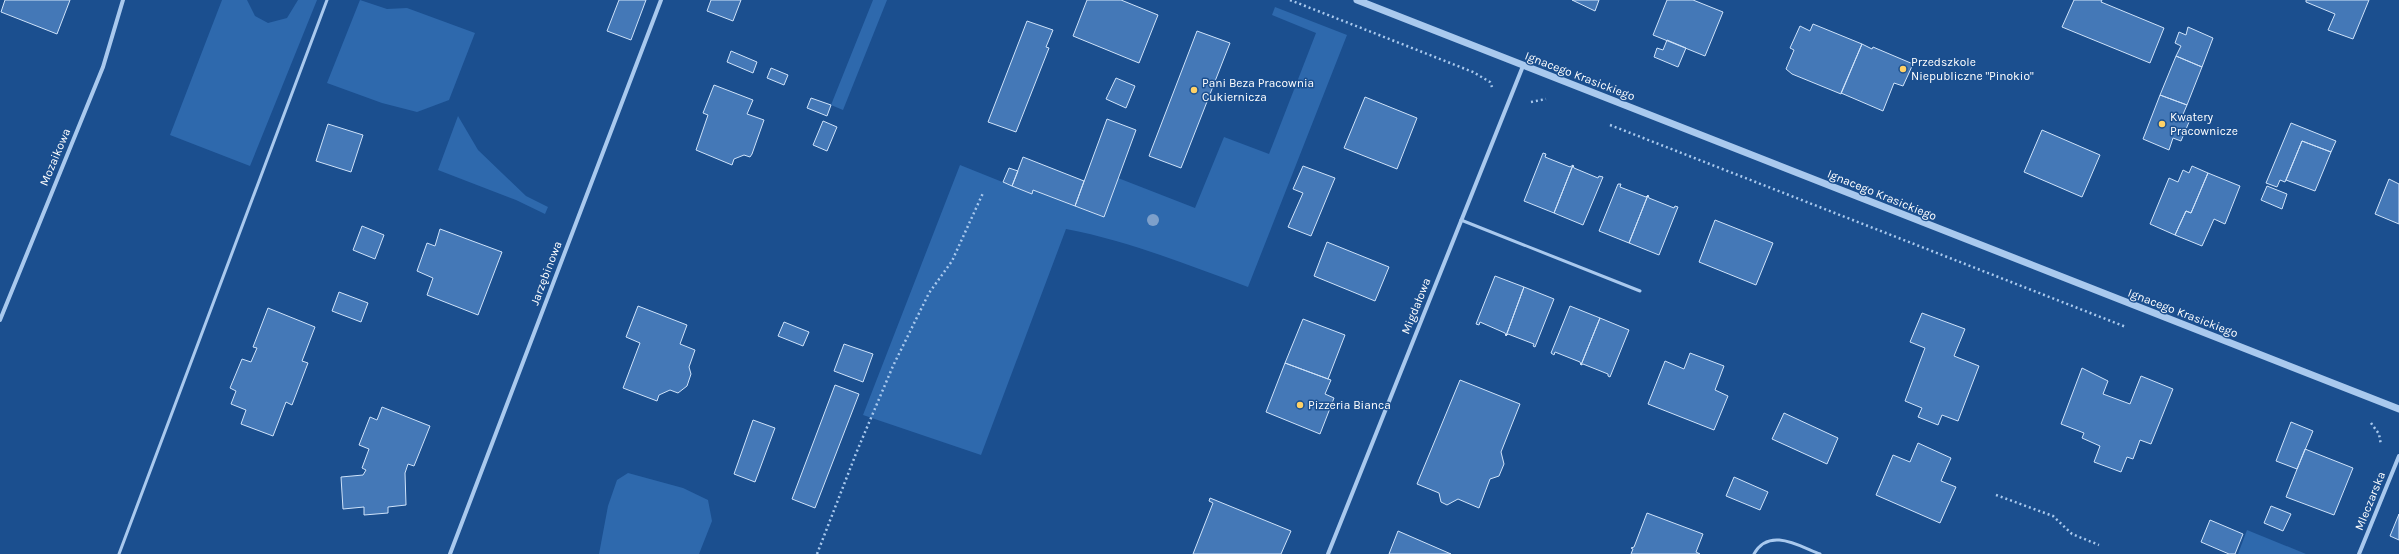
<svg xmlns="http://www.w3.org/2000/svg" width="2399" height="554" font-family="Karla,sans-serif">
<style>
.green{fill:#2e69ad}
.building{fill:#4478b7;stroke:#cfe3fa}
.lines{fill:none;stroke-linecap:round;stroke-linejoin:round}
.path{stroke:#a9c9ee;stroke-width:2.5;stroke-dasharray:2 3;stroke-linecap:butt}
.service{stroke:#a9c9ee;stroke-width:3}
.minor{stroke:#a9c9ee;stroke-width:4}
.tertiary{stroke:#a9c9ee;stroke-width:7}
.tree{fill:#7ea0ca}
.poi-dot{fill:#ffd166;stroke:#1b4f8f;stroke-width:1.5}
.labels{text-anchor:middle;stroke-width:3;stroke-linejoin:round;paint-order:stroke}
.poi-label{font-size:12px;fill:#fff;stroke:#1b4f8f;text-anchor:start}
.street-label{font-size:12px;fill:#fff;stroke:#1b4f8f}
</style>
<rect width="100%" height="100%" fill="#1b4f8f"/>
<path class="green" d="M 222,0 L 247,0 L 255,16 L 268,23 L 287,18 L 298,0 L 317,0 L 250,166 L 170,135 Z
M 360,0 L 387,9 L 407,8 L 475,33 L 449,100 L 417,112 L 382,103 L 327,83 Z
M 873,0 L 887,0 L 843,110 L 831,105 Z
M 1275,7 L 1347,35 L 1248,287 C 1188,265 1129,241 1066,229 L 981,455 L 863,415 L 960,165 L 1032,194 L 1033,190 L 1103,217 L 1118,178 L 1195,208 L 1224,137 L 1269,154 L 1316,33 L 1272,15 Z
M 458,116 L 478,150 L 526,196 L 548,207 L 545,214 L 516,200 L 438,170 Z
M 628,473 L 683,488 L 708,500 L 712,521 L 699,554 L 599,554 L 608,506 L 617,480 Z
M 2247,530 L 2306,554 L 2238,554 Z"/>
<path class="building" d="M 5,0 L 70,0 L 57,34 L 1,12 Z
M 619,0 L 646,0 L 631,40 L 607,31 Z
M 711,0 L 741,0 L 733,21 L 707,11 Z
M 1087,0 L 1121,0 L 1158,15 L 1139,63 L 1073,36 Z
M 1572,0 L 1599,0 L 1595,11 Z
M 1667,0 L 1693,0 L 1723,12 L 1705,56 L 1653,35 Z
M 2074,0 L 2102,0 L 2101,2 L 2164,28 L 2150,63 L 2062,27 Z
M 2306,0 L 2369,0 L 2353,39 L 2328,30 L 2335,14 L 2306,2 Z
M 1027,21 L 1053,30 L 1046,47 L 1049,48 L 1016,132 L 988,122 Z
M 1813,24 L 1862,44 L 1841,94 L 1792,74 L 1786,69 L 1794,50 L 1790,48 L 1800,26 L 1810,31 Z
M 2188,27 L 2213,38 L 2202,67 L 2176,56 L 2181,46 L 2175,43 L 2179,32 L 2186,35 Z
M 1197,31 L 1230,43 L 1181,168 L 1149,156 Z
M 1667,40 L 1686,48 L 1678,67 L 1654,57 L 1657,48 L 1663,50 Z
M 1862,44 L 1872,49 L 1873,47 L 1913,64 L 1903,86 L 1894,83 L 1883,111 L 1841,93 Z
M 731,51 L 757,62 L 753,73 L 727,62 Z
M 2176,56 L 2202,67 L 2187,105 L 2160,95 Z
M 771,68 L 788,75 L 784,85 L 767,78 Z
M 1116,78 L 1135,86 L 1126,108 L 1106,99 Z
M 714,85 L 753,100 L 747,114 L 764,120 L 752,154 L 750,157 L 744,155 L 734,159 L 732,165 L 696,150 L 708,115 L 703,113 Z
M 2160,95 L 2187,105 L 2181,119 L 2189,122 L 2181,141 L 2173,138 L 2169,150 L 2143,139 Z
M 1365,97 L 1417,118 L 1397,169 L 1344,148 Z
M 811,98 L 831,105 L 827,116 L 807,108 Z
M 1107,119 L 1136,130 L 1104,217 L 1075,206 Z
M 823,121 L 837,127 L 827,151 L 813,145 Z
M 2291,123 L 2336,141 L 2331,152 L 2302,141 L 2285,182 L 2280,180 L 2277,187 L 2266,183 Z
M 328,124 L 363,135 L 351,172 L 316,161 Z
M 2042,130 L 2100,155 L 2082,197 L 2024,172 Z
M 2302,141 L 2331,152 L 2315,191 L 2286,180 Z
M 1543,153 L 1546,154 L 1545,157 L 1570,167 L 1573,165 L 1554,213 L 1524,201 Z
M 1023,157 L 1084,181 L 1075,206 L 1033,190 L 1032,194 L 1012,186 Z
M 1573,165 L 1574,168 L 1598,178 L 1599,176 L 1603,177 L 1583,225 L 1554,213 Z
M 1303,166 L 1335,178 L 1311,236 L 1288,227 L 1303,193 L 1293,189 Z
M 2192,166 L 2208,173 L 2191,213 L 2186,211 L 2175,235 L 2150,224 L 2169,178 L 2178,182 L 2183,170 L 2189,173 Z
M 1009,168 L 1018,171 L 1012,186 L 1003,182 Z
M 2208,173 L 2240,186 L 2225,224 L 2214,219 L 2202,246 L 2175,235 L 2186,211 L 2191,213 Z
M 2389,179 L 2399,184 L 2399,224 L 2375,214 Z
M 1618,184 L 1621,184 L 1620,187 L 1646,197 L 1648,195 L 1629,243 L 1599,231 Z
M 2267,186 L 2287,194 L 2282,209 L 2261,200 Z
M 1648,195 L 1649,198 L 1674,208 L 1675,206 L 1678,207 L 1659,255 L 1629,243 Z
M 1715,220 L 1773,243 L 1756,285 L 1699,262 Z
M 362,226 L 384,235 L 375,259 L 353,250 Z
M 440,229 L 502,252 L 478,315 L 427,295 L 433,278 L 417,271 L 427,243 L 435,246 Z
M 1327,242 L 1389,267 L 1375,301 L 1314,276 Z
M 1495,276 L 1524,287 L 1506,336 L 1505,333 L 1480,322 L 1479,325 L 1476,324 Z
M 1524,287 L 1554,299 L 1535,347 L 1533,346 L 1534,344 L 1508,334 L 1506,336 Z
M 339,292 L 368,303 L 361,322 L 332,311 Z
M 638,306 L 687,325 L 680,344 L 695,350 L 689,367 L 691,374 L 687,386 L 678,393 L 670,390 L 659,395 L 657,401 L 623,388 L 640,343 L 626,337 Z
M 1570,306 L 1600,318 L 1581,365 L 1580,362 L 1555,352 L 1554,355 L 1551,353 Z
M 268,308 L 315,327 L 302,361 L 308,363 L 292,405 L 286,402 L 273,436 L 241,424 L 246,410 L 231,404 L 236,391 L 230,388 L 242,359 L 251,362 L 257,348 L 253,347 Z
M 1922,313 L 1965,329 L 1954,356 L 1979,366 L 1958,421 L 1942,415 L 1938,425 L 1918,417 L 1922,408 L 1905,401 L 1925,348 L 1910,342 Z
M 1600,318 L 1629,330 L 1610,377 L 1608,376 L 1608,374 L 1583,364 L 1581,365 Z
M 1303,319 L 1345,335 L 1328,379 L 1285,363 Z
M 784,322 L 809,332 L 803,346 L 778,336 Z
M 844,344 L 873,354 L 863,382 L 834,371 Z
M 1690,353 L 1724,366 L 1715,390 L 1728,396 L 1714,430 L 1648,404 L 1665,361 L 1684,369 Z
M 1285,363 L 1331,380 L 1325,394 L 1334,398 L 1320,434 L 1266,412 Z
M 2082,368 L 2108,381 L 2103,394 L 2130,404 L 2141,376 L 2173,389 L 2151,444 L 2140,440 L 2133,459 L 2127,457 L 2121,472 L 2094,462 L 2100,446 L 2082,438 L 2084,433 L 2061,424 Z
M 1460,380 L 1520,404 L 1501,452 L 1504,464 L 1499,476 L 1490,479 L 1479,508 L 1458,499 L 1447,505 L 1441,502 L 1439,493 L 1417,484 Z
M 835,385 L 859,394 L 815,508 L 792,499 Z
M 382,407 L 430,426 L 414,466 L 408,464 L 405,473 L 406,505 L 388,507 L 388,513 L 364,515 L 364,507 L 343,509 L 341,477 L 363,475 L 366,470 L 362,468 L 369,449 L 359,445 L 370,417 L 377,420 Z
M 1784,413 L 1838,438 L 1827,464 L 1772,439 Z
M 753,420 L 775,428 L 755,482 L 734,474 Z
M 2291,422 L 2313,431 L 2297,469 L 2276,461 Z
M 1918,443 L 1951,458 L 1941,481 L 1956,487 L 1940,523 L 1876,495 L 1893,455 L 1910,462 Z
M 2305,449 L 2353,468 L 2334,515 L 2286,497 Z
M 1734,477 L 1768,492 L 1760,510 L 1726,496 Z
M 1210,498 L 1291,531 L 1281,554 L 1193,554 L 1213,503 L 1209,501 Z
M 2271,506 L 2291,514 L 2283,531 L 2264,523 Z
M 1647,513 L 1703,534 L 1696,552 L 1700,554 L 1631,554 L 1633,549 L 1631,548 L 1634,547 Z
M 2399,514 L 2399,540 L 2390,536 Z
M 2210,520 L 2243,534 L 2235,554 L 2229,554 L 2201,542 Z
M 1398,531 L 1451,554 L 1389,554 Z"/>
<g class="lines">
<path class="path" d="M 1290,0 L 1473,72 L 1490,82 L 1492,87
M 1531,102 L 1546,99
M 1610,125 L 2126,327
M 2371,423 L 2379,434 L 2381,445
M 1996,495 L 2053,516 L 2072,534 L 2099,545
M 817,554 L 857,451 L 893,366 L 929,293 L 952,261 L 983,193"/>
<path class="service" d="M 1461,220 L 1640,291
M 119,554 L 327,0
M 1754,554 C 1769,527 1799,546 1820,554"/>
<path class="minor" d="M 0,320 L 103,67 L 123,0
M 450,554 L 661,0
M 1328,554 L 1523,66
M 2359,554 L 2399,456"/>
<path class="tertiary" d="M 1357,0 L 2399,409"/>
</g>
<circle class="tree" cx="1153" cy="220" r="6"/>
<g class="poi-dot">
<circle cx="1903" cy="69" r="4"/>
<circle cx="1194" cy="90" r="4"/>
<circle cx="2162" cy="124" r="4"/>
<circle cx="1300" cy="405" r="4"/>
</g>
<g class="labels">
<g class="poi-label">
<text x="1911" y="66">Przedszkole<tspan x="1911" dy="14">Niepubliczne "Pinokio"</tspan></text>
<text x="1202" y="87">Pani Beza Pracownia<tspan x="1202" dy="14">Cukiernicza</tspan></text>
<text x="2170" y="121">Kwatery<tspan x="2170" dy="14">Pracownicze</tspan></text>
<text x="1308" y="409">Pizzeria Bianca</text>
</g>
<g class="street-label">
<text transform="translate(1580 76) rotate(21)" y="4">Ignacego Krasickiego</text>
<text transform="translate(55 157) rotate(-67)" y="4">Mozaikowa</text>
<text transform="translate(1882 195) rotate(22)" y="4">Ignacego Krasickiego</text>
<text transform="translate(546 273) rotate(-69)" y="4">Jarzębinowa</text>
<text transform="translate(1416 306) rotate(-68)" y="4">Migdałowa</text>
<text transform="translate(2183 313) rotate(21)" y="4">Ignacego Krasickiego</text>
<text transform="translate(2370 501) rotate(-68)" y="4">Mleczarska</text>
</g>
</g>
</svg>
